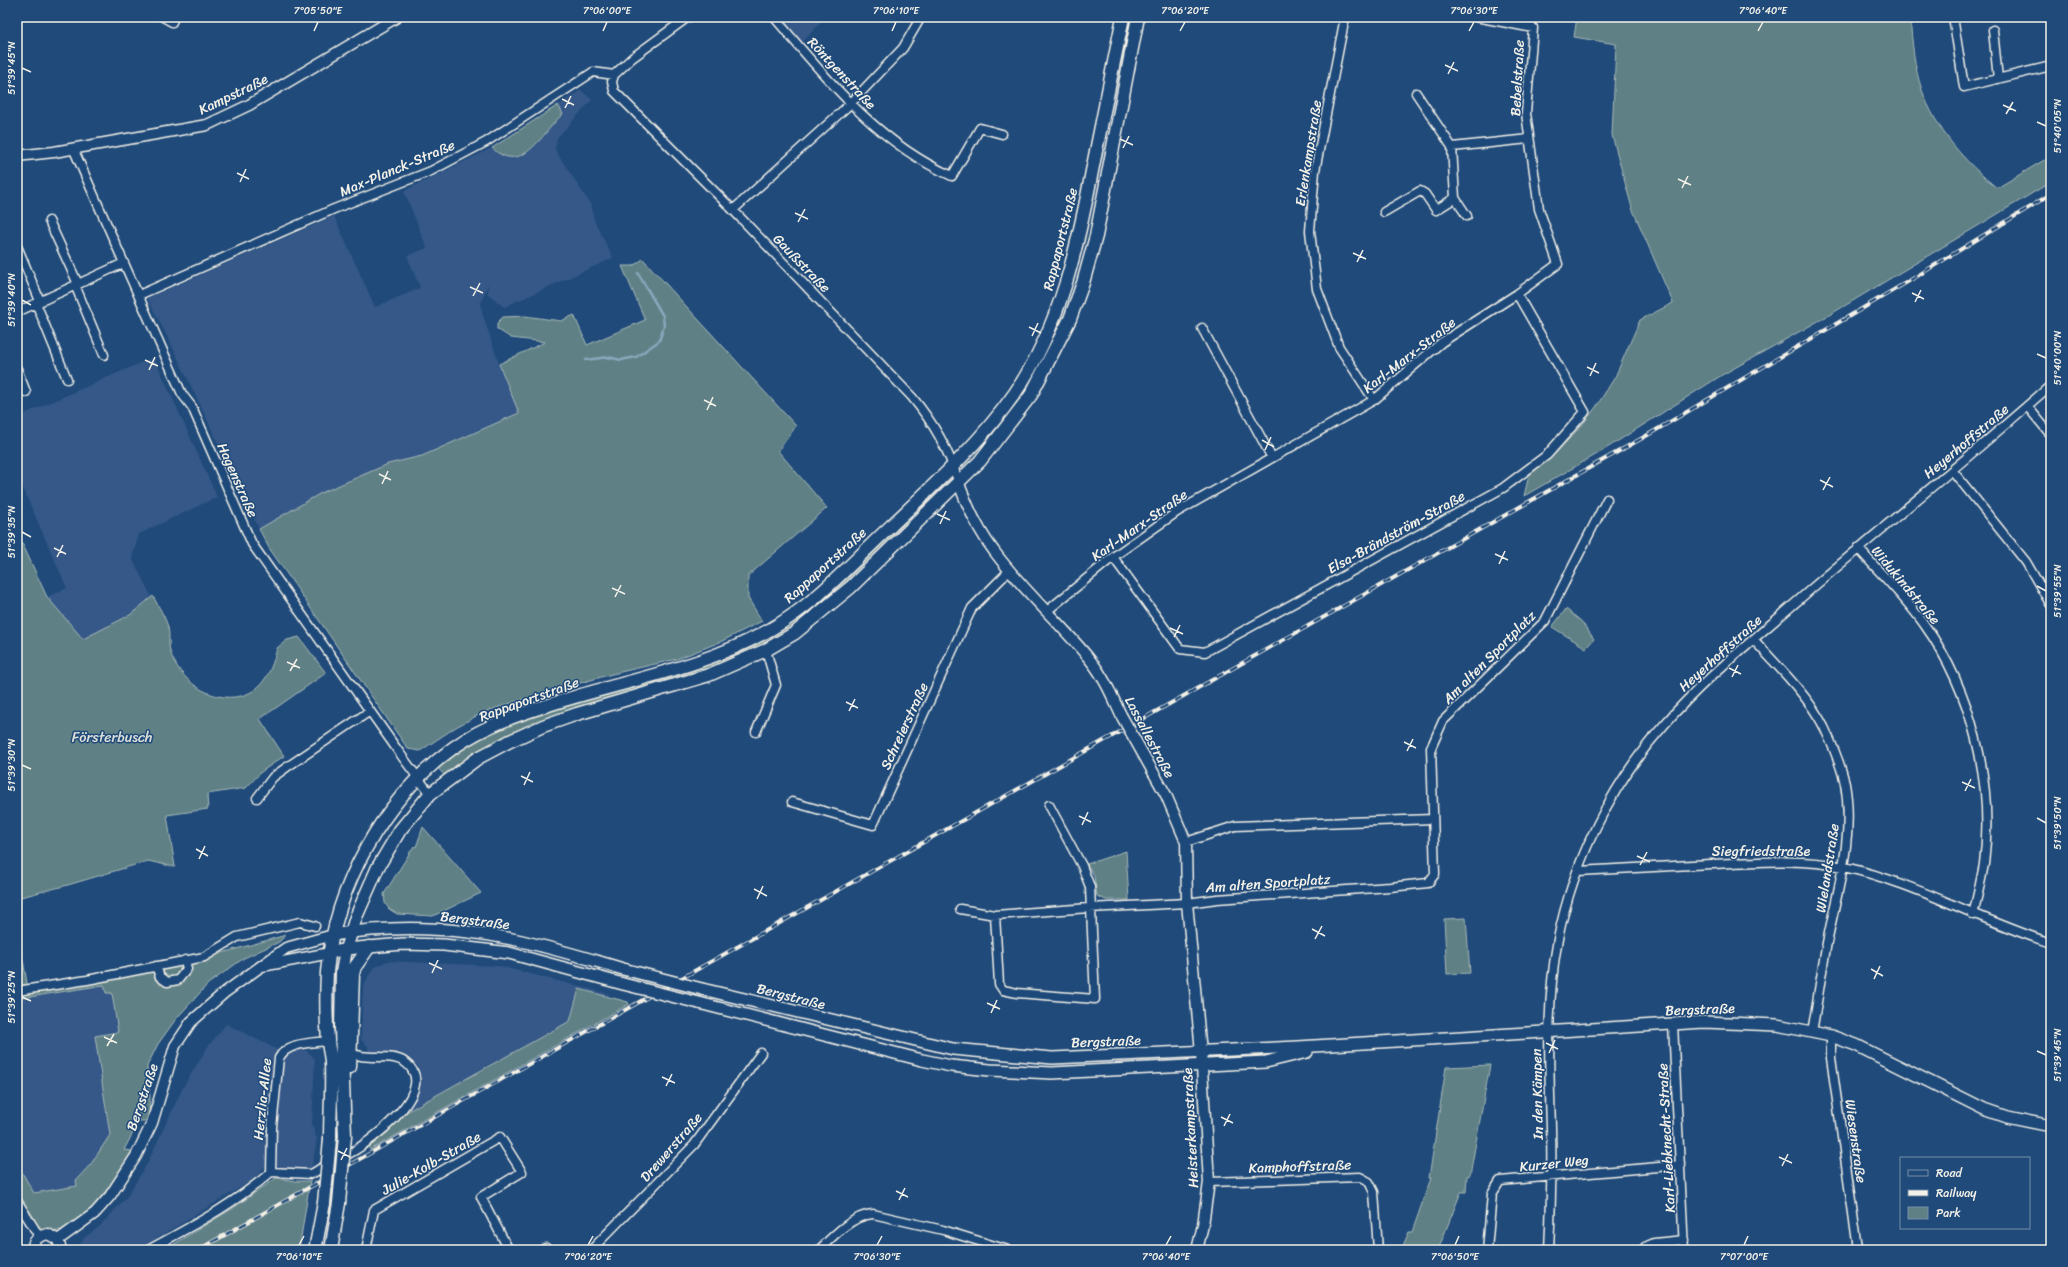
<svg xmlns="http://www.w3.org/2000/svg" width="2068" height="1267" font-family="Sriracha,sans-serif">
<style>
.built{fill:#345888}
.green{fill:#5f8186;stroke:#aab9b7}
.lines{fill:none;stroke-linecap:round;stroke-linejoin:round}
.stream{stroke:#89a8bc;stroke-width:2.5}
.minor-casing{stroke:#f4f1e8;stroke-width:11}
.tertiary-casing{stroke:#f4f1e8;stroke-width:13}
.secondary-casing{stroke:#f4f1e8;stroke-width:14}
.primary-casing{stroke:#f4f1e8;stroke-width:15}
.minor{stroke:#1f4a7a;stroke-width:8}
.tertiary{stroke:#1f4a7a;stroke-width:10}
.secondary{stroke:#1f4a7a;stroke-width:11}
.primary{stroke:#1f4a7a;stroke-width:12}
.rail-casing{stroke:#f4f1e8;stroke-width:4}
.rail{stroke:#1f4a7a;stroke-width:2.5;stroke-dasharray:8;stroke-linecap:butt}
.tertiary-bridge-casing{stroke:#f4f1e8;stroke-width:13;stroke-linecap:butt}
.secondary-bridge-casing{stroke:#f4f1e8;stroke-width:14;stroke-linecap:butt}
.primary-bridge-casing{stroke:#f4f1e8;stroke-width:15;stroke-linecap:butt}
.tertiary-bridge{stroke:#1f4a7a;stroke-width:10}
.secondary-bridge{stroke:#1f4a7a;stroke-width:11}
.primary-bridge{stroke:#1f4a7a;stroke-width:12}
.ticks{fill:none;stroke:#f4f1e8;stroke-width:1.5}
.labels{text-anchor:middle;stroke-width:3;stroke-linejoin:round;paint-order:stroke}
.street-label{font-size:14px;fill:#f4f1e8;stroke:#1f4a7a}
.park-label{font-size:14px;fill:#dee0d9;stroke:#1f4a7a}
.neatline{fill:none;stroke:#f4f1e8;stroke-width:1.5}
.ticks-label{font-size:10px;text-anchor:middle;fill:#f4f1e8}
</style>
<rect width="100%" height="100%" fill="#1f4a7a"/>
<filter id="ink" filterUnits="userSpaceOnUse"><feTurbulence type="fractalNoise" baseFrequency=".025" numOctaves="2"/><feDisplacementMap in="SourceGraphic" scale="8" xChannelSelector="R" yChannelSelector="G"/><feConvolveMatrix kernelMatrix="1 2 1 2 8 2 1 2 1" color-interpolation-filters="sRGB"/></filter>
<g filter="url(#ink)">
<path class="built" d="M 774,17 L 826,17 L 799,46 Z
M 581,90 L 592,100 L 557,138 L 555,150 L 591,205 L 594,220 L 613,258 L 504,307 L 488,294 L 488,284 L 481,303 L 482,312 L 499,364 L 519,413 L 422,456 L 388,464 L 321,493 L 259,529 L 171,344 L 147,298 L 334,216 L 375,307 L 420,288 L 407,256 L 427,248 L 404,191 L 492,148 Z
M 154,357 L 217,497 L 139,534 L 132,558 L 154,602 L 83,639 L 47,597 L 67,588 L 17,475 L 17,417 Z
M 387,961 L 499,966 L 609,994 L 608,997 L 579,989 L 570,1021 L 408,1111 L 420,1090 L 421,1077 L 418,1067 L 409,1057 L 400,1053 L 368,1052 L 368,1046 L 361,1040 L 363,986 L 373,968 Z
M 105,985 L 112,992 L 118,1032 L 95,1036 L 110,1135 L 91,1164 L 76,1180 L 77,1186 L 34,1193 L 17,1164 L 17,999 Z
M 226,1024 L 282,1052 L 288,1048 L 307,1051 L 315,1059 L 312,1124 L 317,1139 L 312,1167 L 303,1171 L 287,1168 L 263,1168 L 259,1174 L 251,1181 L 138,1250 L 77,1250 L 84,1238 L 100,1226 L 126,1198 L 147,1164 L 183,1087 L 209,1045 Z"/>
<path class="green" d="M 1577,17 L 1910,17 C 1912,41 1914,67 1922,90 C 1936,130 1965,162 1997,188 L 2051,156 L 2051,182 L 1831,314 L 1722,375 L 1599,453 L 1524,496 L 1529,475 L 1553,456 L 1582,425 L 1596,407 L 1615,377 L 1640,320 L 1673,303 L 1632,208 L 1612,135 L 1616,44 L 1574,37 Z
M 558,105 L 563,114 C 543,131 523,177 492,148 Z
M 643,259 L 796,426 L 778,451 L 827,508 L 748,576 L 748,598 L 762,621 L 720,642 L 677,659 L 612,674 L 524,699 L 484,712 L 456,727 L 420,751 L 408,749 L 269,548 L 259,529 L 321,493 L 388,464 L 422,456 L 519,413 L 499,364 L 545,342 L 511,338 L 497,329 L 497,323 L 503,317 L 525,316 L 561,321 L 574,315 L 587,345 L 645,320 L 622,266 L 633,266 Z
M 926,499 L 928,501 L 815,611 L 774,639 L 743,656 L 716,667 L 525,728 L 474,754 L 444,775 L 438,768 C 466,745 496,730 530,716 L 695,669 L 734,654 L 766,638 Z
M 17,532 L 47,597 L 83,639 L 130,615 L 153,596 C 158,606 165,616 168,627 C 170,634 168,643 170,651 C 179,680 210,703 241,696 C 264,690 272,669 277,648 L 287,640 L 299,637 L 326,673 L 260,719 L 284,756 L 261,772 L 246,788 L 207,794 L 208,809 L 167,815 L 175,867 L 148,861 L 68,885 L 17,898 Z
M 1566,609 L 1581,621 L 1594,639 L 1586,648 L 1552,627 Z
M 423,827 L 481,893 L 433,916 L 397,914 L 389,909 L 385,903 L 384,894 L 414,846 L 416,847 Z
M 1126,851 L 1129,900 L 1106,900 L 1097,896 L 1094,876 L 1087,864 Z
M 1466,918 L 1470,973 L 1447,974 L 1444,919 Z
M 17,925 L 28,989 L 204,958 L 286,935 L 279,942 L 244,958 L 208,984 L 176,1019 L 158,1044 L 147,1066 L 150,1097 L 149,1121 L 139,1121 L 124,1150 L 133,1151 C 120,1172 76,1242 45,1230 C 39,1228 36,1223 33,1217 C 28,1210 19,1200 17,1191 C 15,1183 17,1172 17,1164 L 34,1193 L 77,1186 L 76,1180 L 91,1164 L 110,1135 L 95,1036 L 118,1032 L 112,993 L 106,993 L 104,985 L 17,999 Z
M 579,989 L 628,1002 L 629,1004 L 370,1150 L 369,1147 L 388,1132 L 408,1111 L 570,1021 Z
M 1490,1065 L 1470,1175 L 1467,1176 L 1466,1192 L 1461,1192 L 1438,1250 L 1401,1250 L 1409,1232 L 1412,1232 L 1431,1178 L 1429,1178 L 1446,1067 Z
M 276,1178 L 295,1181 L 310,1181 L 299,1250 L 164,1250 L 232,1209 Z"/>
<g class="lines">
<path class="stream" d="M 586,360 L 608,357 L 621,360 L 636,357 L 659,341 L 664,326 L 663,316 L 638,273"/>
<g class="minor-casing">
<path id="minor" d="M 163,17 L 172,22 L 174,17
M 774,17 C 826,78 877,143 952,176 L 980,128 L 1002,134
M 1345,17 L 1315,171 L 1310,231 L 1317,289 L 1339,347 L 1374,400
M 1954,23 L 1964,87 L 2051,66
M 1993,30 L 1998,79
M 614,75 L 612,82 L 614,91 L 733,210 L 912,397 C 934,424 948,448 958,481
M 614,75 L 632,58 L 688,17
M 1416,93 L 1452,147 L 1529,139
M 1452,147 L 1455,198 L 1467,216
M 73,148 L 182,394 L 192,407 L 252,544 L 401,755 L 430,794
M 733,210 L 850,104 L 903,48 L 921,17
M 1384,212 L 1420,191 L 1425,194 L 1436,210 L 1455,198
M 49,221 L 78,284
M 17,246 L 40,301
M 75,285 L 104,355
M 139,295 L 334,209 L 431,171 L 486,142 L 593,72 L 614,75
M 36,303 L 67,379
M 17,312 L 124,263
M 1202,328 L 1272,458
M 17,369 L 26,392
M 2027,406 L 2051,435
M 1952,470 L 2026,562 L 2051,605
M 1858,548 C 1880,573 1905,597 1924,624 C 1972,691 1994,782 1984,864 C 1981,881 1977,898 1973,915
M 1113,557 L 1180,649 L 1205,652 L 1503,488 L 1547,455 L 1585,412 L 1517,294
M 1047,611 L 1113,557 L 1177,512 L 1374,400 L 1442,342 L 1517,294 L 1558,264 L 1539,209 L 1526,113 L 1533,28 L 1476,17
M 1754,640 C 1778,667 1807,694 1824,727 C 1832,744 1841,764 1845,784 C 1855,839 1836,894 1826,948 C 1821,976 1817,1004 1812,1032
M 756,732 L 776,685 L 766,650
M 257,798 L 273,777 L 287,767 L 370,711
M 792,802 L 873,825 L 972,608 L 1009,571
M 1186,842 L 1235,826 L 1433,819
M 1578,871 C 1622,869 1667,866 1711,864 C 1755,862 1800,858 1844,867 C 1914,882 1981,921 2051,943
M 960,909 L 995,915 L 1089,908 L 1187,903 L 1217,899 L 1390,887 L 1428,883 L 1435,874 L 1431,748 L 1443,721 L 1545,621 L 1607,499
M 995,915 L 999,984 L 1003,990 L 1017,993 L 1095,999 L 1090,887 L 1082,866 L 1049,805
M 156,966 L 160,977 L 167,982 L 178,980 L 187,969 L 185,960
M 17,991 L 87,980 L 204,957 L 237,937 L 300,922 L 315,926
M 1673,1024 L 1684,1250
M 1831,1036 L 1831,1058 L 1858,1250
M 328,1041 C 312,1043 287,1042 279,1058 L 272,1127 L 271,1172 L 311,1174 L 315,1172 C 329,1162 346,1157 360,1147 C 379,1134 438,1088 406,1063 C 390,1051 366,1063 348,1051
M 1209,1182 L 1360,1177 L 1369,1182 L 1374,1192 L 1378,1250
M 17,1201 L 39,1236
M 148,1250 C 190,1227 235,1204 271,1172
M 366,1250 L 374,1210 L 500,1137 L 522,1172 L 481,1197 L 509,1250
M 542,1250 L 546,1248
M 591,1250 L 694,1145 L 761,1053
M 819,1250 C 833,1236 853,1215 873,1214 L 943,1230 L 1008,1250
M 1487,1250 L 1492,1194 L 1500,1181 L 1681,1165
M 1549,1250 C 1551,1209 1552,1168 1551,1127 C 1549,1064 1546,1001 1558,939 C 1573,862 1612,783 1664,725 C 1707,675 1761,634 1810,590 C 1890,521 1972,455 2051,385
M 1644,1250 L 1645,1247 L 1654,1243 L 1684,1240"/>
</g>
<g class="tertiary-casing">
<path id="tertiary" d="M 17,156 L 54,152 L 207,125 L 249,105 L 397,17
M 958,481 C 967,506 978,530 994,551 C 1023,591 1061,623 1091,661 C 1104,677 1112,696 1121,715
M 1134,738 L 1166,795 L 1186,842 L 1187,903 L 1201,1052 L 1209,1182 L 1203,1225 L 1197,1250
M 262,966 L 330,953
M 58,1240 L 95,1213 L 110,1196 L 136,1156 L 152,1123 L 175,1046 L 191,1022 L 224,993 L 286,948 L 333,935
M 32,1250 C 33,1240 38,1236 48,1234 L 58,1240 L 61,1250"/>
</g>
<g class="secondary-casing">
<path id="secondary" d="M 333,935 C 391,925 455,927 512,939 C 551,947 589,959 627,970
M 330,953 L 346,949 L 403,944 L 444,945 L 509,953 L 623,984
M 702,989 L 953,1049 L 1052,1058 L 1298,1047 L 1704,1022 L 1777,1025 L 1831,1036 L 1856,1045 L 1984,1109 L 2007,1117 L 2051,1126
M 699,1003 L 922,1060 L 951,1066 L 990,1070 L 1052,1073 L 1266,1062 L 1307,1052"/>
</g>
<g class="primary-casing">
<path id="primary" d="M 350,1067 L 353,974 L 355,967 L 369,947
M 345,1136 L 341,1028 L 342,973 L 346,949 L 356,917 L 378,867 L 400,830 L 430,794 L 478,758 L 510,741 L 543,726 L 577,714 L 709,675 L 766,650 L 795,633 L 851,587 L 980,461 L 1031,395 L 1070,319 L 1083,283 L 1096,236 L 1138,17
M 330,1139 C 330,1113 332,1088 331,1063 C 331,1055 328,1048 328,1040 C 326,1019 326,994 327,972 C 335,886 383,799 453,748 C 487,723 532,710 571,698 C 639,678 709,665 771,629 C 817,603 853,561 891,526 C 935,484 980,443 1015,393 C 1061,325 1078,245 1093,166 C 1103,116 1113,66 1123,17
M 315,1250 L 324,1203
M 331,1250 L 339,1203"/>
</g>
<use href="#minor" class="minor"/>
<use href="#tertiary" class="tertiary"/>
<use href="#secondary" class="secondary"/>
<use href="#primary" class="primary"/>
<g class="rail-casing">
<path id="rail" d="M 198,1250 L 1646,436 L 1914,278 L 2051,194"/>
</g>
<use href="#rail" class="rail"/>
<g class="tertiary-bridge-casing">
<path id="tertiary-bridge" d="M 1121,715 L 1134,738"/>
</g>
<g class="secondary-bridge-casing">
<path id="secondary-bridge" d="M 627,970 L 702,989
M 623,984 L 699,1003"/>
</g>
<g class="primary-bridge-casing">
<path id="primary-bridge" d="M 324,1203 L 330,1139
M 339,1203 L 345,1136"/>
</g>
<use href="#tertiary-bridge" class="tertiary-bridge"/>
<use href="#secondary-bridge" class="secondary-bridge"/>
<use href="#primary-bridge" class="primary-bridge"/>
</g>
</g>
<path class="ticks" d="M 314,31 L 318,22M 603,31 L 607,22M 892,31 L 896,22M 1180,31 L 1185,22M 1469,31 L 1474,22M 1758,31 L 1763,22M 1445,65 L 1458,71M 22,68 L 31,72M 1448,74 L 1454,62M 562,99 L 574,105M 2003,105 L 2016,111M 565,108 L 571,96M 2006,114 L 2013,102M 2037,122 L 2046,126M 1120,139 L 1133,145M 1123,148 L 1129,136M 237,173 L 249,179M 1678,179 L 1691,185M 240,182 L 246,169M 1682,188 L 1688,176M 795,213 L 808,219M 798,222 L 805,209M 1353,253 L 1366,259M 1357,262 L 1363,250M 470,287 L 483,293M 1912,293 L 1924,299M 473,296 L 480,283M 22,300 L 31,305M 1915,302 L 1921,290M 1029,327 L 1041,333M 1032,336 L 1038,323M 2037,354 L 2046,358M 145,360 L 158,366M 1587,367 L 1599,373M 149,370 L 155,357M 1590,376 L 1596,363M 704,400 L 716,406M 707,410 L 713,397M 1262,440 L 1274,447M 1265,450 L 1271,437M 379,474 L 391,480M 1820,480 L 1833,487M 382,484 L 388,471M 1823,490 L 1830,477M 937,514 L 950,520M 940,524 L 946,511M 22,532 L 31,537M 54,548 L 66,554M 1495,554 L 1508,560M 57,557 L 63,545M 1499,564 L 1505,551M 2037,586 L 2046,591M 612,588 L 625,594M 615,597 L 621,585M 1170,628 L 1183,634M 1174,637 L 1180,625M 287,662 L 300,668M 1729,668 L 1741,674M 290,671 L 297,659M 1732,677 L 1738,665M 846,702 L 858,708M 849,711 L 855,699M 1404,742 L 1416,748M 1407,751 L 1413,739M 22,765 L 31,769M 521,776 L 533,782M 1962,782 L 1975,788M 524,785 L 530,772M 1965,791 L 1971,779M 1079,816 L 1091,822M 2037,818 L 2046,823M 1082,825 L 1088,812M 196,849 L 208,856M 1637,856 L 1650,862M 199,859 L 205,846M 1640,865 L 1647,852M 754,889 L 767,896M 757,899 L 763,886M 1312,929 L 1325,936M 1315,939 L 1322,926M 429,963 L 442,969M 1871,969 L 1883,976M 432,973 L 438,960M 1874,979 L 1880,966M 22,997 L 31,1001M 987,1003 L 1000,1009M 991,1013 L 997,1000M 104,1037 L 117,1043M 1546,1043 L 1558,1049M 107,1046 L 114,1034M 2037,1051 L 2046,1055M 1549,1053 L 1555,1040M 662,1077 L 675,1083M 666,1086 L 672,1074M 1221,1117 L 1233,1123M 1224,1126 L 1230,1114M 338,1151 L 350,1157M 1779,1157 L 1792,1163M 341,1160 L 347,1148M 1782,1166 L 1788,1154M 896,1191 L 908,1197M 899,1200 L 905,1188M 299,1245 L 304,1236M 588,1245 L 593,1236M 877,1245 L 882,1236M 1166,1245 L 1171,1236M 1455,1245 L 1459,1236M 1744,1245 L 1748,1236"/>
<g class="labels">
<g class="street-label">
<text transform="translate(842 73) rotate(47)" y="5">Röntgenstraße</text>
<text transform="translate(1517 78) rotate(-87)" y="5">Bebelstraße</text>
<text transform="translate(233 94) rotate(-26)" y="5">Kampstraße</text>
<text transform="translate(1308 153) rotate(-81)" y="5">Erlenkampstraße</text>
<text transform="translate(397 168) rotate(-23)" y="5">Max-Planck-Straße</text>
<text transform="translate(1060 239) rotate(-76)" y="5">Rappaportstraße</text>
<text transform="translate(802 263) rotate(46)" y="5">Gaußstraße</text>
<text transform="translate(1409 355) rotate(-38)" y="5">Karl-Marx-Straße</text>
<text transform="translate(1966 441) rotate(-40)" y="5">Heyerhoffstraße</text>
<text transform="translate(238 480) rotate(66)" y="5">Hagenstraße</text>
<text transform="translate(1139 525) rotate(-35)" y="5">Karl-Marx-Straße</text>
<text transform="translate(1396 532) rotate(-29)" y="5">Elsa-Brändström-Straße</text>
<text transform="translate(825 565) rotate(-42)" y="5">Rappaportstraße</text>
<text transform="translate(1906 585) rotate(50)" y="5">Widukindstraße</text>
<text transform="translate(1720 653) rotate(-42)" y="5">Heyerhoffstraße</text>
<text transform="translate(1489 657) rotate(-45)" y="5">Am alten Sportplatz</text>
<text transform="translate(529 699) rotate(-20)" y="5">Rappaportstraße</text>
<text transform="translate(904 726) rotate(-65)" y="5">Schreierstraße</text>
<text transform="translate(1150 737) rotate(62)" y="5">Lassallestraße</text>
<text x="1761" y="856">Siegfriedstraße</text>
<text transform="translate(1827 868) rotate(-81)" y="5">Wielandstraße</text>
<text transform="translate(1268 883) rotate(-4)" y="5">Am alten Sportplatz</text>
<text transform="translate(475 920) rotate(7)" y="5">Bergstraße</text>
<text transform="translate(791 996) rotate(14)" y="5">Bergstraße</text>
<text transform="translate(1700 1009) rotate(-2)" y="5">Bergstraße</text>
<text transform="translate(1106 1041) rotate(-2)" y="5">Bergstraße</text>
<text transform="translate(1537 1094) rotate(-91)" y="5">In den Kämpen</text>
<text transform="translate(142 1097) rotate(-71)" y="5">Bergstraße</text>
<text transform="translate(262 1099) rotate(-84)" y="5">Herzlia-Allee</text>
<text transform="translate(1190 1128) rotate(-93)" y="5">Heisterkampstraße</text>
<text transform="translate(1666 1138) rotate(-93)" y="5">Karl-Liebknecht-Straße</text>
<text transform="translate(1856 1141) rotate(82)" y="5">Wiesenstraße</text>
<text transform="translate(671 1147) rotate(-49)" y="5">Drewerstraße</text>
<text transform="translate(431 1163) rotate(-30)" y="5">Julie-Kolb-Straße</text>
<text transform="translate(1554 1163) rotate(-6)" y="5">Kurzer Weg</text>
<text transform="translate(1300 1166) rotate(-2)" y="5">Kamphoffstraße</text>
</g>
<g class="park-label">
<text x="112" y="742">Försterbusch</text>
</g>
</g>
<rect width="2068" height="1267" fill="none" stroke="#1f4a7a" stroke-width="44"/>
<rect x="1900" y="1157" width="130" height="72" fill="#1f4a7a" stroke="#748da6"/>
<rect x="1908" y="1170" width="20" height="6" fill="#1f4a7a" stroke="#748da6"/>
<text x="1936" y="1177" font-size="12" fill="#f4f1e8">Road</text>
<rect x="1908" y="1190" width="20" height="6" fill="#f4f1e8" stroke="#748da6"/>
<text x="1936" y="1197" font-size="12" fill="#f4f1e8">Railway</text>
<rect x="1908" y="1207" width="20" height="12" fill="#5f8186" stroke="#748da6"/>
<text x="1936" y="1217" font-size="12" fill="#f4f1e8">Park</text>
<rect x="22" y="22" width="2024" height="1223" class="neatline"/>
<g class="ticks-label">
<text x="318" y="14">7°05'50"E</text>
<text x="607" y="14">7°06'00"E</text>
<text x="896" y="14">7°06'10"E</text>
<text x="1185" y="14">7°06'20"E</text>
<text x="1474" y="14">7°06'30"E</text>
<text x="1763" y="14">7°06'40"E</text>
<text transform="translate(11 68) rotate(-90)" y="4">51°39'45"N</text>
<text transform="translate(2057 126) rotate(-90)" y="4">51°40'05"N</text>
<text transform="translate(11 300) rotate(-90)" y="4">51°39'40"N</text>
<text transform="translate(2057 358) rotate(-90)" y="4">51°40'00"N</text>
<text transform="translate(11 532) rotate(-90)" y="4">51°39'35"N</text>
<text transform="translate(2057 591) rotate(-90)" y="4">51°39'55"N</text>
<text transform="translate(11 765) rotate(-90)" y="4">51°39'30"N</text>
<text transform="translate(2057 823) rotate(-90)" y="4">51°39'50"N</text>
<text transform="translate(11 997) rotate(-90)" y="4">51°39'25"N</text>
<text transform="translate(2057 1055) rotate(-90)" y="4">51°39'45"N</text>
<text x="299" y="1260">7°06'10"E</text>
<text x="588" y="1260">7°06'20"E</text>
<text x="877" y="1260">7°06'30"E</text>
<text x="1166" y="1260">7°06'40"E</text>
<text x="1455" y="1260">7°06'50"E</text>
<text x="1744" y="1260">7°07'00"E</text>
</g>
</svg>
